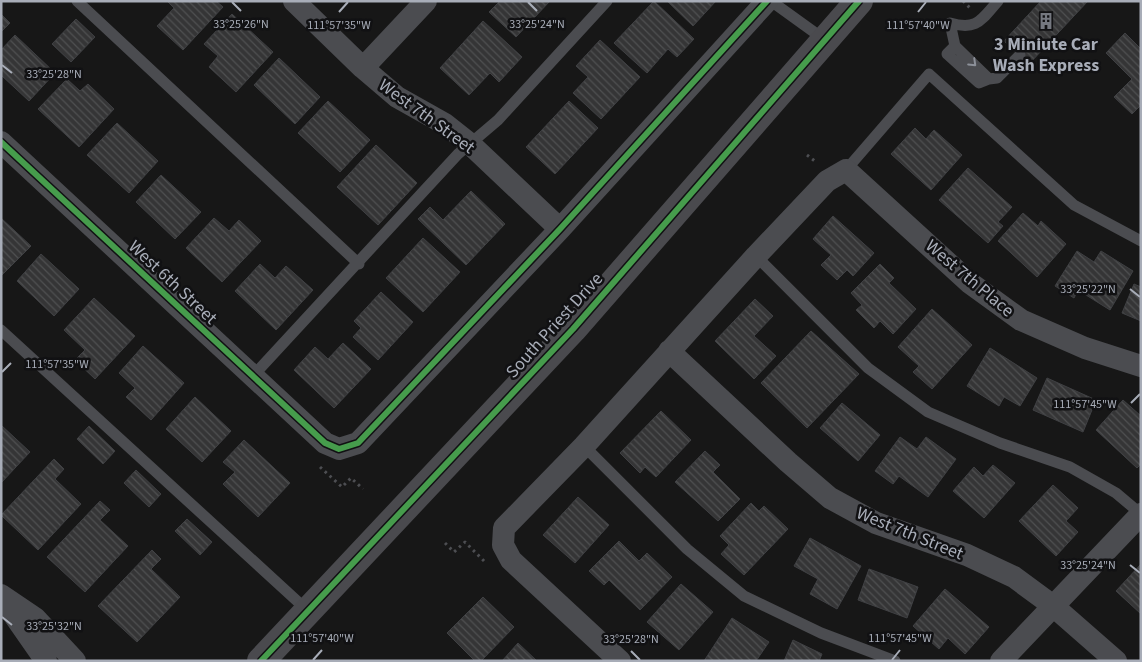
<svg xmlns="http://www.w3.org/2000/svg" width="1142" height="662" font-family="'Source Sans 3',sans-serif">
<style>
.building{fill:url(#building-back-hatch);stroke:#3f4043}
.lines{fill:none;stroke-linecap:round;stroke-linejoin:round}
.path{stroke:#4d4e52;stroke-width:3;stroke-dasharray:2.5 4;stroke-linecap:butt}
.service{stroke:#4b4c50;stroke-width:11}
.minor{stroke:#4b4c50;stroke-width:22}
.secondary{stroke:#4a4a4e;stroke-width:28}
.cycleway-casing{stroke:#111113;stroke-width:9}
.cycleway{stroke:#469c4c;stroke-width:6}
.oneway{stroke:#8c9099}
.ticks{fill:none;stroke:#a8adb8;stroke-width:2}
.labels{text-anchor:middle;stroke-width:5;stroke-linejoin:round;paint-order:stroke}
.poi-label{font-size:18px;font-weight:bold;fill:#a8adb8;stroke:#111113}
.street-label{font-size:18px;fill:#a8adb8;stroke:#111113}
.ticks-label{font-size:12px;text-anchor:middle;fill:#a8adb8;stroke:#111113;stroke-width:5;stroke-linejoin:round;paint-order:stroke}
</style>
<defs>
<pattern id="building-back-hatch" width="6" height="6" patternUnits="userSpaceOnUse" patternTransform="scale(1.25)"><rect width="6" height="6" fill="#353536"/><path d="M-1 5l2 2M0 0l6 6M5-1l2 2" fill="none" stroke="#4f5051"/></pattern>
</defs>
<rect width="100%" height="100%" fill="#171717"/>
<path class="building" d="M 167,1 L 216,1 L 223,7 L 183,50 L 157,26 L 174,8 Z
M 500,1 L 550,1 L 516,37 L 489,12 Z
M 654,1 L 694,39 L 677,57 L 668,49 L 647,73 L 614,43 Z
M 667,1 L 716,1 L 693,26 Z
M 1041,1 L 1088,1 L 1029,64 L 1004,41 Z
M 1,14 L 10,23 L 1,32 Z
M 232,14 L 273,52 L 236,92 L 209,67 L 218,56 L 204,44 Z
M 76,19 L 95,37 L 71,62 L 52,44 Z
M 483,21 L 522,57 L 499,82 L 490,73 L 469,95 L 440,68 Z
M 1125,33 L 1141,49 L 1141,105 L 1132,114 L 1114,97 L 1132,79 L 1106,53 Z
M 15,35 L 55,73 L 29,101 L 1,75 L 1,50 Z
M 600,40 L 640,77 L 601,119 L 573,93 L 588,77 L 576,66 Z
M 279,58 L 320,97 L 295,124 L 254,85 Z
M 67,79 L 80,91 L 88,84 L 114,109 L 79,147 L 38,109 Z
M 328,101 L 370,140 L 340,172 L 298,133 Z
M 569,101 L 598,128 L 555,174 L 526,147 Z
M 117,123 L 158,161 L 129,193 L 87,155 Z
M 915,128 L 926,139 L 934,130 L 962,155 L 931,190 L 891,154 Z
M 376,145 L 417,183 L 378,225 L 337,187 Z
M 968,168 L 1012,207 L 998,222 L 1003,226 L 988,243 L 939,200 Z
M 161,175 L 201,212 L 175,239 L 136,202 Z
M 471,191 L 505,224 L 466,265 L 418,219 L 430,207 L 443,220 Z
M 1023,213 L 1038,226 L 1041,221 L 1066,244 L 1037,277 L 998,241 Z
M 833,216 L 874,253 L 853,276 L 847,270 L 837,280 L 821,265 L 831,255 L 813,239 Z
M 1,218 L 31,246 L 1,276 Z
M 214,218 L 229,231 L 239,220 L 261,241 L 222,282 L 186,248 Z
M 423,238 L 460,272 L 423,312 L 386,278 Z
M 1077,251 L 1094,262 L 1101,251 L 1133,271 L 1110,310 L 1078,290 L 1074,298 L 1055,286 Z
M 41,254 L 79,289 L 54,316 L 17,281 Z
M 260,264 L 275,278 L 286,266 L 313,290 L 276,330 L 235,291 Z
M 880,264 L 894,278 L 889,283 L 916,309 L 893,334 L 880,321 L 874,328 L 856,310 L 862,305 L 851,293 Z
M 1134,284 L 1141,287 L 1141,321 L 1122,313 Z
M 381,292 L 413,322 L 378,360 L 353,337 L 361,328 L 354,321 Z
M 94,298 L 135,336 L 95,379 L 75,360 L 85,350 L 64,330 Z
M 755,299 L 773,316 L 754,336 L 776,356 L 754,379 L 715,341 Z
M 932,309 L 972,345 L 932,389 L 913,372 L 919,366 L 898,347 Z
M 811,331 L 859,374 L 807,428 L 761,383 Z
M 343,343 L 371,369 L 334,408 L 294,370 L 315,347 L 328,359 Z
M 143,346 L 184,383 L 151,420 L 126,397 L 135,388 L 119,373 Z
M 990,348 L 1037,378 L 1020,406 L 1004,397 L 999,406 L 967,386 Z
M 1047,378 L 1096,400 L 1083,432 L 1033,410 Z
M 195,397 L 231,431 L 202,462 L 166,429 Z
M 1123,400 L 1141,416 L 1141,464 L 1137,468 L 1096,430 Z
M 842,403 L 880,435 L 858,461 L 820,428 Z
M 661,411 L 691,440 L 656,477 L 645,467 L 640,473 L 620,453 Z
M 1,425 L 30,452 L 1,483 Z
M 89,426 L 115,451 L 103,464 L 77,439 Z
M 900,437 L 917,449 L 926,437 L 956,459 L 928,497 L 899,476 L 893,484 L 875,471 Z
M 244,440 L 290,483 L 258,517 L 223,484 L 235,472 L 223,462 Z
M 705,451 L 720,465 L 713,472 L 740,499 L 718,521 L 675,482 Z
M 54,459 L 64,469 L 55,479 L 81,504 L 38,550 L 1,515 Z
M 993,465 L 1015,483 L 984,518 L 953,491 L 974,467 L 983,476 Z
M 136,470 L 161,494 L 149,507 L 124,483 Z
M 1053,485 L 1078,508 L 1066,521 L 1078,532 L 1056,556 L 1019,521 Z
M 578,497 L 609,525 L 575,563 L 543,535 Z
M 100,501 L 110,510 L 100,520 L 128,546 L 85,592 L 47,557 Z
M 751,503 L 759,511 L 764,506 L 788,529 L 744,575 L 721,554 L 729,545 L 720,536 Z
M 187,519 L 212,542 L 200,555 L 175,531 Z
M 810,538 L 861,566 L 837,609 L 810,594 L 818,579 L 794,566 Z
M 619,541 L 639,561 L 647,553 L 672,577 L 640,610 L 609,580 L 604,585 L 589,571 Z
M 152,550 L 161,559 L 151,569 L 180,597 L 137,642 L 98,606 Z
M 1140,565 L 1141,566 L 1141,614 L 1116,591 Z
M 869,569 L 918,587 L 907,618 L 858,600 Z
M 681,584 L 713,612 L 679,650 L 647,622 Z
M 945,589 L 989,627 L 965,654 L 948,638 L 939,649 L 913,626 Z
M 483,597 L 514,627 L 481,661 L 475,661 L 447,633 Z
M 732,618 L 769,642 L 756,661 L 704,661 Z
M 793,640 L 822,654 L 819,661 L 784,661 Z
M 518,643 L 537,661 L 502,661 Z"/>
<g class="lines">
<path class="path" d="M 963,1 L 970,8
M 807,155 L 816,162
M 320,467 L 342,487 L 351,478 L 363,489
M 445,543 L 454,552 L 465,542 L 486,563"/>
<path class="service" d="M 77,1 L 359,264
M 771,1 L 825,40
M 998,1 C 981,20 977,31 950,23 L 955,46 L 989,79 L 997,78 L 1020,55
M 955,46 L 947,54 L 979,83 L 989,79
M 846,170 L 929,74 L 1074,205 L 1141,241
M 756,256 L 868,368 L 928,412 L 1000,443 L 1070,467 L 1116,493 L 1141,514
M 1,330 L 308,611
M 252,377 L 458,154 L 498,120 L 607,1
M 584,446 L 687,549 L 744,596 L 821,633 L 895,661"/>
<path class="minor" d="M 294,1 L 363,68 L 397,97 L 445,124 L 469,143 L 560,229
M 363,68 L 426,1
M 1,142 L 325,443 L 339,449 L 358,443 L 560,229 L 767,1
M 669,351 L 788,462 L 830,498 L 876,523 L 967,555 L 1014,577 L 1052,605 L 1116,661
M 1,595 L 35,618 L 75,661
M 9,608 L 46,661
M 620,661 L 511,560 L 503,545 L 504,528 L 584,446 L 756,256 L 827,181 L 846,170 L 970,283 L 1021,320 L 1085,348 L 1141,366
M 1001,661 L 1141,514"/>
<path class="secondary" d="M 261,661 L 573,329 L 859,1"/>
<g class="cycleway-casing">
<path id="cycleway" d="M 1,142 L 325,443 L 339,449 L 358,443 L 560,229 L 767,1
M 261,661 L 573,329 L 859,1"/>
</g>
<use href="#cycleway" class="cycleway"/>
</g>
<defs><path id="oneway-chevron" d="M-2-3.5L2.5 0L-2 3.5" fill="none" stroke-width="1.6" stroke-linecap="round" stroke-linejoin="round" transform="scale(1.25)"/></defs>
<use class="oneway" href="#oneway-chevron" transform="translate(973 63) rotate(44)"/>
<path class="ticks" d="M 232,2 L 241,11M 528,2 L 537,11M 339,12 L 348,2M 918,12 L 926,2M 2,65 L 12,73M 1130,289 L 1140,297M 2,372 L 11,363M 1131,403 L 1140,394M 1130,565 L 1140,573M 2,617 L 12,625M 631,651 L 640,660M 313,660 L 322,650M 892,660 L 900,650"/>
<defs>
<g id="building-bare" transform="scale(1.35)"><path d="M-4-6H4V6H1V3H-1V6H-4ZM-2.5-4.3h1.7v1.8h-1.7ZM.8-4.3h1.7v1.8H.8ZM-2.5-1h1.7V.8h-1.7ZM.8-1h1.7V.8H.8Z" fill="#757880" stroke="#111113" stroke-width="2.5" paint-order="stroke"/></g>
</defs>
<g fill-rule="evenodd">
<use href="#building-bare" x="1046" y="21"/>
</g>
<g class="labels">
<g class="poi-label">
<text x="1046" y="50">3 Miniute Car<tspan x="1046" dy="21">Wash Express</tspan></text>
</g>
<g class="street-label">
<text transform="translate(427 116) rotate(36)" y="6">West 7th Street</text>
<text transform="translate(970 278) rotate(40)" y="6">West 7th Place</text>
<text transform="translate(173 282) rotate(43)" y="6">West 6th Street</text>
<text transform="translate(554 325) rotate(-48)" y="6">South Priest Drive</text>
<text transform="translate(910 533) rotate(22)" y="6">West 7th Street</text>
</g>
</g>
<g class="ticks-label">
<text x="241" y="28">33°25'26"N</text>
<text x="537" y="28">33°25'24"N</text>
<text x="339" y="29">111°57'35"W</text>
<text x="918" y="29">111°57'40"W</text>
<text x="54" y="78">33°25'28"N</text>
<text x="1088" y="293">33°25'22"N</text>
<text x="57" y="368">111°57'35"W</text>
<text x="1085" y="408">111°57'45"W</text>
<text x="1088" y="569">33°25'24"N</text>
<text x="54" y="630">33°25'32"N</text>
<text x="322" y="642">111°57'40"W</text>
<text x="900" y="642">111°57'45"W</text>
<text x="631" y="643">33°25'28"N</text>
</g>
<rect width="1142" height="662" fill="none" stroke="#a8adb8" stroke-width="5"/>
</svg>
